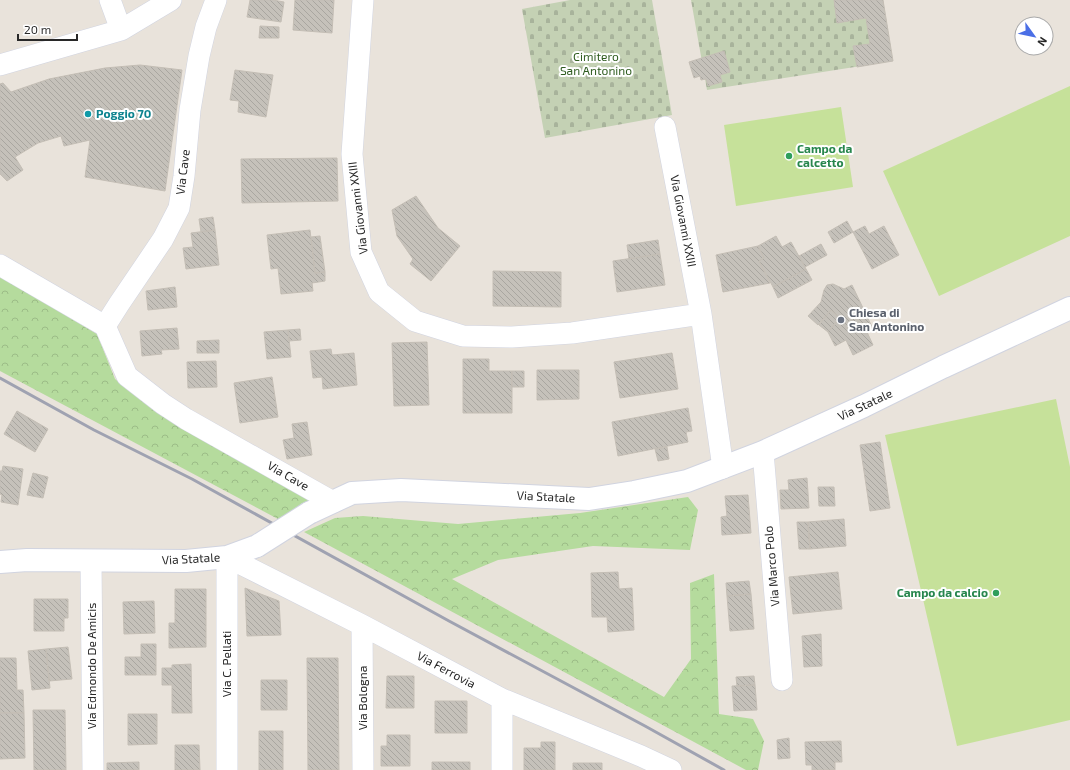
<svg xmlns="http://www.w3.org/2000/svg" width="1070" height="770" font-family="'Exo 2',sans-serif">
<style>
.forest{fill:url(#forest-crowns)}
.cemetery{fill:url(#cemetery-stones)}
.pitch{fill:#c6e19a}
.building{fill:url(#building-back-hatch);stroke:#c4beb5}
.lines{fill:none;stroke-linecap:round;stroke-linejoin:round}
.minor-casing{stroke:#d1d4e0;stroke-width:22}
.tertiary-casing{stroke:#d1d4e0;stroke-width:24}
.minor{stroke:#fff;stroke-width:21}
.tertiary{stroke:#fff;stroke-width:22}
.rail{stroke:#9fa2b1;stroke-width:3}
.tertiary-bridge-casing{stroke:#d1d4e0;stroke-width:24;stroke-linecap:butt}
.tertiary-bridge{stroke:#fff;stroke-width:22}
.culture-dot{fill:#0f9aa8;stroke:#fff;stroke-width:1.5}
.leisure-dot{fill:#2e9e5b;stroke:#fff;stroke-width:1.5}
.worship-dot{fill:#6b7280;stroke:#fff;stroke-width:1.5}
.labels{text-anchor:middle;stroke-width:4;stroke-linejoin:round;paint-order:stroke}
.park-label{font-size:12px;fill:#305d21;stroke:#fff}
.culture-label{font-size:12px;font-weight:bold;fill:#0d838f;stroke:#fff;text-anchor:start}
.leisure-label{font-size:12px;font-weight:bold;fill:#27864d;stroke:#fff;text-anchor:start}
.street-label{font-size:12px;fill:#282828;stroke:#fff}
.worship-label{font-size:12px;font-weight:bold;fill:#5b616d;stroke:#fff;text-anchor:start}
</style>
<defs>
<pattern id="forest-crowns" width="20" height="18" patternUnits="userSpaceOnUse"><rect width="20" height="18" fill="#b5db9d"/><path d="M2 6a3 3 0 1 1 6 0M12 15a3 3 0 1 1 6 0" fill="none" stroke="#9cbc87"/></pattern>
<pattern id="cemetery-stones" width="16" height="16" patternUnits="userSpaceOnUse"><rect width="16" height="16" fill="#c4d1b4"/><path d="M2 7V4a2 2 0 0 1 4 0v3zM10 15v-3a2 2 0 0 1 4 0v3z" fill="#a8b39b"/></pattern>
<pattern id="building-back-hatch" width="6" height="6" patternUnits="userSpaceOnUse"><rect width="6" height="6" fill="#c5c1ba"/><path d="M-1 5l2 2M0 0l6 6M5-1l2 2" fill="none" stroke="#a9a6a0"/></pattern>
</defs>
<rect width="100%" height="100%" fill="#e9e3db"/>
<path class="forest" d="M 0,276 L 97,334 L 115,379 L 155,411 L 313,500 L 278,519 L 0,371 Z
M 688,497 L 698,510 L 690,550 L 593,546 L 498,560 L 452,579 L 664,697 L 691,659 L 690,583 L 714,574 L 719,714 L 753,719 L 764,741 L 758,770 L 746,770 L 304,532 L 335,518 L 363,516 L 458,524 L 580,513 Z"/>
<path class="cemetery" d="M 570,0 L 652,0 L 672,115 L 545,138 L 522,9 Z
M 691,0 L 883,0 L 893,61 L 707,90 Z"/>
<path class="pitch" d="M 1070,86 L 1070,236 L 939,296 L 883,171 Z
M 841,107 L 853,187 L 736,206 L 724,125 Z
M 1056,399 L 1070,467 L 1070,720 L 957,746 L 885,435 Z"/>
<path class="building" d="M 250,0 L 273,0 L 284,2 L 281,22 L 247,17 Z
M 295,0 L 334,0 L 332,33 L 293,30 Z
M 834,0 L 883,0 L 893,61 L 857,67 L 853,46 L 870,44 L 866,18 L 837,23 Z
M 260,26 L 279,27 L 279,38 L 259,38 Z
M 724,51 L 730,72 L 720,75 L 722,82 L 708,86 L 706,79 L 701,80 L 700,76 L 694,78 L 689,62 Z
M 140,65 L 182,70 L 165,191 L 85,177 L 90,140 L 64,146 L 61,136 L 38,143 L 15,157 L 23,170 L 7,181 L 0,174 L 0,84 L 3,83 L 11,92 L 49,79 L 105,68 Z
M 235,70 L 273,75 L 266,117 L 238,112 L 239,101 L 230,100 Z
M 337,158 L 338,201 L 242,203 L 241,159 Z
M 416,196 L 438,228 L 460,246 L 431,281 L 410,264 L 413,259 L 397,236 L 392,210 Z
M 213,217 L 215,230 L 201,232 L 199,219 Z
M 847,221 L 853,232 L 834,243 L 828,232 Z
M 865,226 L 869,234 L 884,226 L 899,255 L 872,269 L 853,232 Z
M 215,230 L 219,265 L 186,269 L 183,248 L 193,247 L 191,233 Z
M 310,230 L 315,273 L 325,272 L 325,281 L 312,283 L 313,291 L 281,294 L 278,268 L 271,269 L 267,235 Z
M 320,236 L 325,272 L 315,273 L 311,237 Z
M 776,236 L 782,247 L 791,242 L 806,269 L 773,287 L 759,261 L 764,258 L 758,246 Z
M 658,240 L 660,254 L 629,259 L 627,245 Z
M 821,244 L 827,255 L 805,267 L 799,256 Z
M 758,246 L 764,258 L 759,261 L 770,283 L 723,292 L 716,255 Z
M 660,254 L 665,285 L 617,292 L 613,261 Z
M 806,269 L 812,280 L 778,298 L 773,287 Z
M 493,271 L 561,272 L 561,307 L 493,306 Z
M 833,284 L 844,289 L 852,285 L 873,329 L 867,332 L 873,345 L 853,355 L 846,340 L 835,346 L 828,332 L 840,318 L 831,310 L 818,325 L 808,316 L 821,302 L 824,290 L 827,285 Z
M 175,287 L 177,307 L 148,310 L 146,291 Z
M 831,310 L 840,318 L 828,332 L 819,325 Z
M 177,328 L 179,349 L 161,350 L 162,354 L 142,356 L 140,331 Z
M 300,329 L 301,340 L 289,341 L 288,330 Z
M 288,330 L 291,357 L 267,359 L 264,332 Z
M 219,340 L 219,353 L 197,353 L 197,341 Z
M 427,342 L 429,405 L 394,406 L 392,343 Z
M 331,349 L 332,355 L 354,353 L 357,385 L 323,389 L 322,377 L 313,378 L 310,351 Z
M 672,353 L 678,389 L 620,398 L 614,362 Z
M 463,359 L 489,359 L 489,371 L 512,371 L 512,413 L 463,413 Z
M 216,361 L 217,387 L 188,388 L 187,362 Z
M 537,370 L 579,370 L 579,399 L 537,400 Z
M 512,371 L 524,371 L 524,387 L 512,387 Z
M 272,377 L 278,417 L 240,423 L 234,383 Z
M 688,408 L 692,431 L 686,432 L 688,442 L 618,456 L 612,422 Z
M 17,411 L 48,429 L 35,452 L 4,434 Z
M 307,422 L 312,455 L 287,459 L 283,440 L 294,438 L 292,424 Z
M 880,442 L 890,508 L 870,511 L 860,445 Z
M 667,447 L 669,459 L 658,461 L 655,449 Z
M 3,466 L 23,469 L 18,505 L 1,502 L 2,495 L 0,494 L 0,471 L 2,471 Z
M 33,473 L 48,477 L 43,498 L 27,495 Z
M 807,478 L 809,508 L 781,509 L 780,490 L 789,490 L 788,480 Z
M 818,487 L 834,487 L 835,506 L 819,506 Z
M 748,495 L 751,533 L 722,535 L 721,517 L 727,516 L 725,496 Z
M 844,519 L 846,546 L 810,549 L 808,522 Z
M 797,522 L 808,522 L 810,549 L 799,549 Z
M 618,572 L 619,589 L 632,588 L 634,630 L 608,632 L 607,617 L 592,617 L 591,573 Z
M 838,572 L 842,609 L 793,614 L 789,577 Z
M 749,581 L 751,594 L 727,596 L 726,583 Z
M 245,588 L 279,601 L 281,635 L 247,636 Z
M 175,589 L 206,589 L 206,647 L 169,648 L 169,623 L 175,623 Z
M 751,594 L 754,629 L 730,631 L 727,596 Z
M 34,599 L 68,599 L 68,618 L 64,618 L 64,631 L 34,631 Z
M 154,601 L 155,633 L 124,634 L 123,602 Z
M 821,634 L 822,666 L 804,667 L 802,636 Z
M 141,644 L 156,644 L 156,675 L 125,675 L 125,657 L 141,657 Z
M 68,647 L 72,679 L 49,681 L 46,649 Z
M 46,649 L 50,688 L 32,690 L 28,651 Z
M 0,658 L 16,658 L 17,690 L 23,690 L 24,713 L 0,713 Z
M 307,658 L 338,658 L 339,770 L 308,770 Z
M 191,664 L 192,713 L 172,713 L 172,685 L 162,685 L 162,668 L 172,668 L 172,665 Z
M 387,676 L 414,676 L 414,708 L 386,708 Z
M 754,676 L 755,685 L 737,686 L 736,677 Z
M 261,680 L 287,680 L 287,710 L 261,710 Z
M 755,685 L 757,710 L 734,711 L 732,686 Z
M 435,701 L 467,701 L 467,733 L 435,733 Z
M 33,710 L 65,710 L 66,770 L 34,770 Z
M 0,713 L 24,713 L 25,758 L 0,759 Z
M 128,714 L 157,714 L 157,744 L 128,745 Z
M 259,731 L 283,731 L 283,770 L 259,770 Z
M 387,735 L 410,735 L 410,766 L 381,766 L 381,746 L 387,746 Z
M 789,738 L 790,758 L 778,759 L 777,740 Z
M 841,741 L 842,762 L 835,762 L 835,770 L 812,770 L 812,765 L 806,765 L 805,742 Z
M 541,742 L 555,742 L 555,770 L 524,770 L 524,748 L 541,748 Z
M 175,745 L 199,745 L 200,770 L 175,770 Z
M 139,762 L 139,770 L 107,770 L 107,763 Z
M 432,762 L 470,762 L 470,770 L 432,770 Z
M 573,763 L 602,763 L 602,770 L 573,770 Z"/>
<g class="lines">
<g class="minor-casing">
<path id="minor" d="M 110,0 L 121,30
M 216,0 L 206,27 L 199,56 L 190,110 L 184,176 L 179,208 L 163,239 L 119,304 L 105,326 L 127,376 L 163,404 L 186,419 L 333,502
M 363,0 L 352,154 L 361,252 L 379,292 L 415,321 L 463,336 L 512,337 L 572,333 L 701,314
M 0,65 L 121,30 L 171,0
M 665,127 L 701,314 L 723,468
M 0,265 L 105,326
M 763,452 L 782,680
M 91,561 L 93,770
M 362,625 L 363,770
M 502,699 L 502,770
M 227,770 L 227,557 L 362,625 L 502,699 L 641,756 L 671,770"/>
</g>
<g class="tertiary-casing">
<path id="tertiary" d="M 309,513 L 352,493 L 401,490 L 589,499 L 634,492 L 687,481 L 763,452 L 864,406 L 943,367 L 1070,308
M 0,562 L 27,560 L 186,561 L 227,557 L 257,546"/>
</g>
<use href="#minor" class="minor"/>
<use href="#tertiary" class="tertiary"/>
<path class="rail" d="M 0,378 L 94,430 L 192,479 L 449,621 L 645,726 L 724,770"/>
<g class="tertiary-bridge-casing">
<path id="tertiary-bridge" d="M 257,546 L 309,513"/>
</g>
<use href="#tertiary-bridge" class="tertiary-bridge"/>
</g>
<circle class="culture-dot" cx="88" cy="114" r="4"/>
<g class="leisure-dot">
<circle cx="789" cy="156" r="4"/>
<circle cx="996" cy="593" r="4"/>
</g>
<circle class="worship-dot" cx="841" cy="320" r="4"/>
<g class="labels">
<g class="park-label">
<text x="596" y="61">Cimitero<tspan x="596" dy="14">San Antonino</tspan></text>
</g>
<g class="culture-label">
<text x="96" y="118">Poggio 70</text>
</g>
<g class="leisure-label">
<text x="797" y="153">Campo da<tspan x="797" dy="14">calcetto</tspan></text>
<text x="988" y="597" text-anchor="end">Campo da calcio</text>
</g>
<g class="street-label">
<text transform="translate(183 172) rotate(-83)" y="4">Via Cave</text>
<text transform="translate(358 208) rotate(-97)" y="4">Via Giovanni XXIII</text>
<text transform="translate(683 221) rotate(79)" y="4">Via Giovanni XXIII</text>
<text transform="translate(865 405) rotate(-25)" y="4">Via Statale</text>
<text transform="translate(288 476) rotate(30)" y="4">Via Cave</text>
<text transform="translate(546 497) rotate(3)" y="4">Via Statale</text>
<text transform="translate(191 559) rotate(-3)" y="4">Via Statale</text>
<text transform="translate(772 566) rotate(-95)" y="4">Via Marco Polo</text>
<text transform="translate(227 664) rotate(-90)" y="4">Via C. Pellati</text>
<text transform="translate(92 666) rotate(-90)" y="4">Via Edmondo De Amicis</text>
<text transform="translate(446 670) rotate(28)" y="4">Via Ferrovia</text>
<text transform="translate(363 698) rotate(-90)" y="4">Via Bologna</text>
</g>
<g class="worship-label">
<text x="849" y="317">Chiesa di<tspan x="849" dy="14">San Antonino</tspan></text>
</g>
</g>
<g transform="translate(1034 36) rotate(123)"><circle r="19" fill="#ffffff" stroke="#a9a9a9"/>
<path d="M0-3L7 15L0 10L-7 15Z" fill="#4b6fe6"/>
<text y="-6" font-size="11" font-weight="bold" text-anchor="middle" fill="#282828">N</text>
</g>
<path d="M18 34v6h59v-6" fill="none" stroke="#282828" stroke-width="2"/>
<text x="24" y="34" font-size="12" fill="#282828" stroke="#ffffff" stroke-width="3" paint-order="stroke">20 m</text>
</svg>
